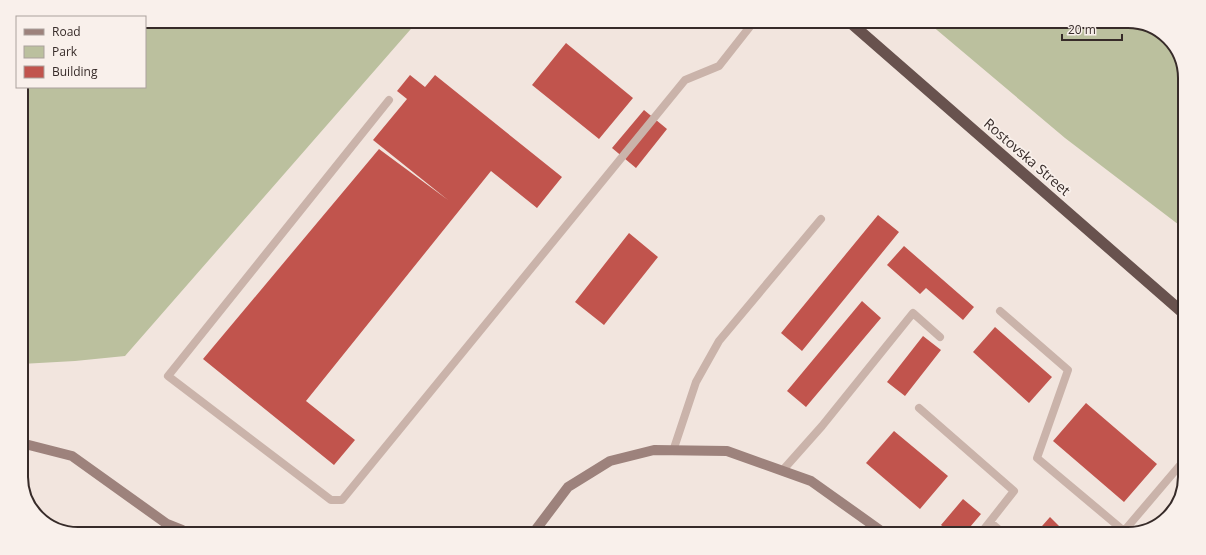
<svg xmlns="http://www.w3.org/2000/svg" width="1206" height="555" font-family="'Open Sans',sans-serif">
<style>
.green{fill:#bbc09e}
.building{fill:#c1544d}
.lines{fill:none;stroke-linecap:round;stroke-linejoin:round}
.service{stroke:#cab3aa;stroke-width:8}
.secondary{stroke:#9d827c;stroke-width:10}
.trunk{stroke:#68524e;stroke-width:11}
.labels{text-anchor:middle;stroke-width:3.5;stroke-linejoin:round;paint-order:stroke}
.street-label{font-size:14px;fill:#372b29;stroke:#f9f0eb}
.rim{fill:none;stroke:#372b29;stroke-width:2}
</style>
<rect width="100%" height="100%" fill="#f2e5de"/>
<path class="green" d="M 145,21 L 417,22 L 125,356 L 75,361 L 21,364 L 21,87 L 145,87 Z
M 931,25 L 1150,25 L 1175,46 L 1185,74 L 1183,228 L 1065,138 Z"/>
<path class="building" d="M 566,43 L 633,98 L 599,139 L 532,85 Z
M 410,75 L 425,87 L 435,75 L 562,177 L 537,208 L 491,171 L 306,401 L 355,440 L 334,465 L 203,359 L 379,149 L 448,200 L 373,140 L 407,99 L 397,91 Z
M 644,110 L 667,129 L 636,168 L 612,148 Z
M 878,215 L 899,232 L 802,351 L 781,333 Z
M 629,233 L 658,257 L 604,325 L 575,302 Z
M 904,246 L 974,307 L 963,320 L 926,288 L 920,294 L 887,265 Z
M 862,301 L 881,318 L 806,407 L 787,391 Z
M 995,327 L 1052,377 L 1029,403 L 973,352 Z
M 923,336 L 941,350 L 905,396 L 887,382 Z
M 1086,403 L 1157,464 L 1124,502 L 1053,441 Z
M 894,431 L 948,476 L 920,509 L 866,463 Z
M 1181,491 L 1181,499 L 1160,524 L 1150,527 Z
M 963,499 L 981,514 L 965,533 L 951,533 L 941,525 Z
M 1050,517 L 1067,534 L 1035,534 Z"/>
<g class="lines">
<path class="service" d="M 389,100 L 168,376 L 331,500 L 342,500 L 685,80 L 719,66 L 752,24
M 1000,311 L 1068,370 L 1037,458 L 1124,531 L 1181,464
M 919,408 L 1014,491 L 981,533
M 673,451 L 696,382 L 719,341 L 821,219
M 782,471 L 822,426 L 913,313 L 940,337
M 990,522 L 1003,533"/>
<path class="secondary" d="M 21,443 L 72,456 L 167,524 L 182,530
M 534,532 L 568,487 L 610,461 L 654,450 L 727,451 L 811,481 L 884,533"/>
<path class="trunk" d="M 852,24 L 1182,312"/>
</g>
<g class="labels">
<g class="street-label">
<text transform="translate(1027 157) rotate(41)" y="5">Rostovska Street</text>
</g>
</g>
<path d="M0 0H1206V555H0ZM78 28H1128A50 50 0 0 1 1178 78V477A50 50 0 0 1 1128 527H78A50 50 0 0 1 28 477V78A50 50 0 0 1 78 28Z" fill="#f9f0eb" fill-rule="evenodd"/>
<path class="rim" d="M78 28H1128A50 50 0 0 1 1178 78V477A50 50 0 0 1 1128 527H78A50 50 0 0 1 28 477V78A50 50 0 0 1 78 28Z"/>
<rect x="16" y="16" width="130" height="72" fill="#f9f0eb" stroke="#aba19d"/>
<rect x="24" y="29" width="20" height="6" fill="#9d827c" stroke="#aba19d"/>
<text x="52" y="36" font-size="12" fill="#372b29">Road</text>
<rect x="24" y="46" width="20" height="12" fill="#bbc09e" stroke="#aba19d"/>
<text x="52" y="56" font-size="12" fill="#372b29">Park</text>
<rect x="24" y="66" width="20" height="12" fill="#c1544d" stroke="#aba19d"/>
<text x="52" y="76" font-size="12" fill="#372b29">Building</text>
<path d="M1062 34v6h60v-6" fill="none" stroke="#372b29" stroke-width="2"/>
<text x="1068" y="34" font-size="12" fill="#372b29" stroke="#f9f0eb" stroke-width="3" paint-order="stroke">20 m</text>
</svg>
